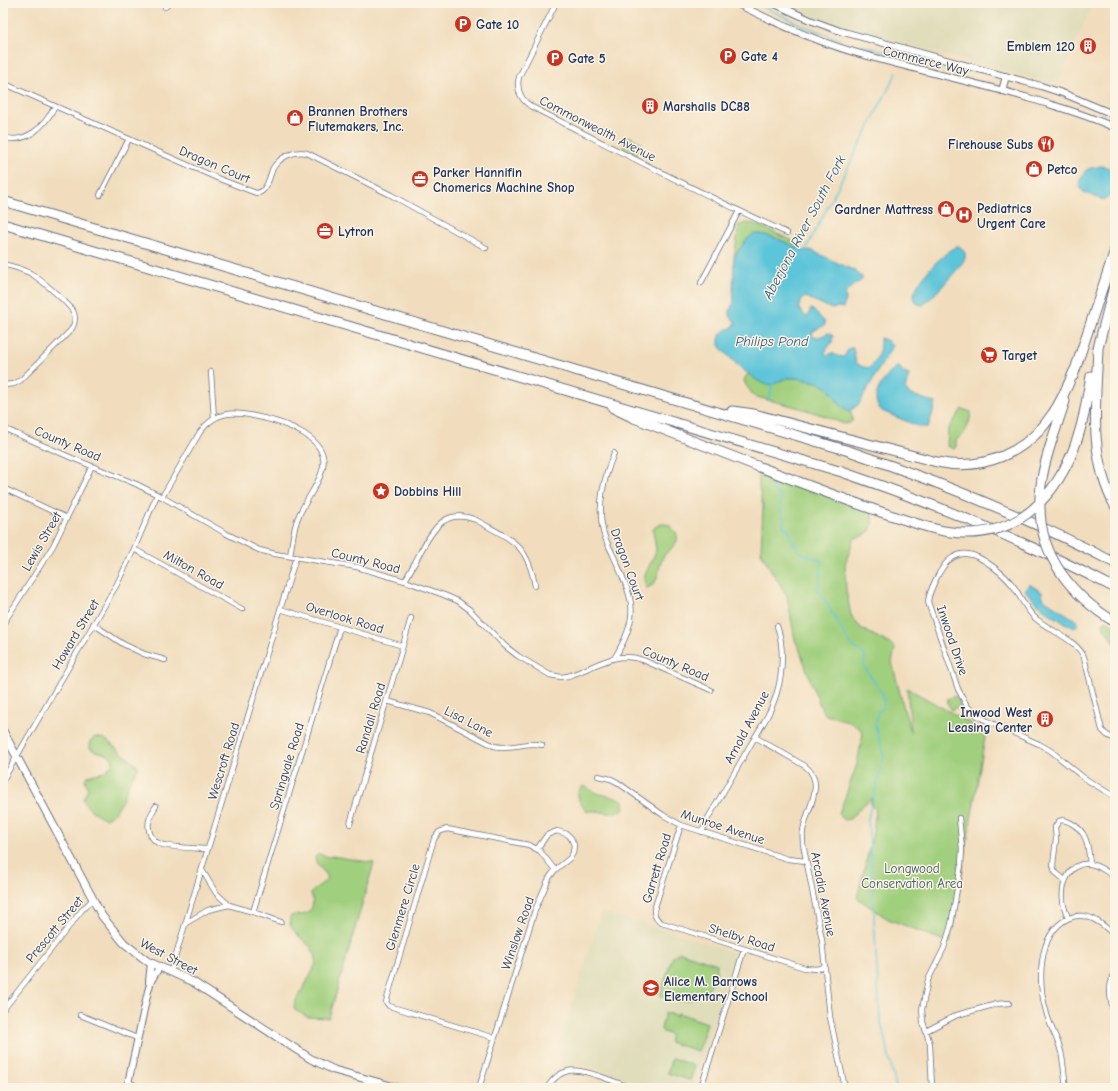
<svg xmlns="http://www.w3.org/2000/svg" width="1118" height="1091" font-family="'Comic Neue',sans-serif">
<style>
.built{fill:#e0ddbb}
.green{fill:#a0cf7d;stroke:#5e7f6e}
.water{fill:#5dc5d9;stroke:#3c7a9c}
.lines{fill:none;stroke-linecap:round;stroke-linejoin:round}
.stream{stroke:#5dc5d9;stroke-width:1.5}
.minor-casing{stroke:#666c7f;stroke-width:6}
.tertiary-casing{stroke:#666c7f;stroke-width:8}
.secondary-casing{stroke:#666c7f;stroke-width:9}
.motorway-casing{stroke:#666c7f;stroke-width:11}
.minor{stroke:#fff;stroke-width:4.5}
.tertiary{stroke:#fff;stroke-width:6}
.secondary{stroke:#fff;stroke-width:7}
.motorway{stroke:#fff;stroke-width:9}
.motorway-bridge-casing{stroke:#666c7f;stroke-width:11;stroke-linecap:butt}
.motorway-bridge{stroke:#fff;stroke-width:9}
.labels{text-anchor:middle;stroke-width:3;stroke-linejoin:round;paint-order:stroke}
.poi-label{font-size:13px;font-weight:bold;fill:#1b2f5e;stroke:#fcf5e5;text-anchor:start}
.street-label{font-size:13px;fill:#1b2f5e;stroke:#fcf5e5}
.park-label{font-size:13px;fill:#3c5766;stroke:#fcf5e5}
.water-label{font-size:14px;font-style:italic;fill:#2c547d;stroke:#fcf5e5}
</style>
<rect width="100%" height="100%" fill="#fcf5e5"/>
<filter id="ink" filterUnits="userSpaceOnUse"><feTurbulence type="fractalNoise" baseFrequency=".025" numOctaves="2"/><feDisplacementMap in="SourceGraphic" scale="8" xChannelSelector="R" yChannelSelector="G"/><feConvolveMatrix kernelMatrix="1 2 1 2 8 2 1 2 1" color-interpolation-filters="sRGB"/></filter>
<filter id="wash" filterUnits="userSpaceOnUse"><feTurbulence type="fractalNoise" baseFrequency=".012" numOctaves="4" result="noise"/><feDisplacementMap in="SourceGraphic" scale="16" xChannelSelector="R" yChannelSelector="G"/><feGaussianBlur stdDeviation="0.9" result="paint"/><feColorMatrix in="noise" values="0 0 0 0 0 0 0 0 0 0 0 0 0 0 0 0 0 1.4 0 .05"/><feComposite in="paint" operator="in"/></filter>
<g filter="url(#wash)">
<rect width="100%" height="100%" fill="#f1ddbd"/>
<path class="built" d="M 783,3 L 1093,3 L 1057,85 L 850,29 L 818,19 Z
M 601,912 L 642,923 L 729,951 L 733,953 L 733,958 L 692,1088 L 649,1088 L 587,1066 L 574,1065 L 560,1068 L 560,1042 Z"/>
<path class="green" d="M 629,136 L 642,143 L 637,154 L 623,147 Z
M 747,223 L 755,224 L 793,241 L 797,244 L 799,249 L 761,234 L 746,240 L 734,257 L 739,225 Z
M 749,374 C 756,379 763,387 773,384 C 778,383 782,379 788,378 C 794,377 812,381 818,382 C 833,387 838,409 850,411 L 853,420 L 850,423 L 844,424 L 822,415 L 800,408 L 753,396 C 751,390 746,387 744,381 L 746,376 Z
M 962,409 L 971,412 C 971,416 970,418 969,422 C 965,432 966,433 956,440 L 956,447 L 954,449 L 947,446 L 948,429 Z
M 760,475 L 769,475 L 866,502 C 873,507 876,529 866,534 C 863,537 858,536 854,539 L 845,564 L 846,591 L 851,615 L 854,620 L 862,629 L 892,645 L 895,649 L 892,662 L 904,709 L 911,732 L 907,688 L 986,732 L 950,943 L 888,919 L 857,898 L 873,833 L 876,810 L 870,804 L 872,798 L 862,806 L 850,819 L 844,820 L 840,817 L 839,814 L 857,764 L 863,733 L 859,728 L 848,721 L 826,715 L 822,710 L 812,685 L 799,648 L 795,640 L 787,596 L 768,565 L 761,552 L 763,506 L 759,488 L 759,477 Z
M 661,524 C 666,524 669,524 672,528 C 687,543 666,549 662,559 C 657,570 660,585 646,588 L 644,577 L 654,556 L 656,550 L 653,530 L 655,527 Z
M 1106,620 L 1115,626 L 1115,644 L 1104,628 L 1103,623 Z
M 955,696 L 961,705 L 952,710 L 947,703 L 949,701 L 947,699 Z
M 95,737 L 105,739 L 139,767 C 136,772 132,776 130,781 C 124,794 121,811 106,819 C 98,815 86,809 83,799 L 88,789 L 85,780 L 87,776 L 104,772 L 113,764 C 114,751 97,755 90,748 L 90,741 Z
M 582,787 L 586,787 L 596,793 L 621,799 L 624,802 C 626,819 605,812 595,811 C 591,810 589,812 586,811 C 581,804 573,794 582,787 Z
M 318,854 L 329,857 L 332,856 L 374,863 L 329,1018 L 307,1017 L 295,1010 L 294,1006 C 298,993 315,972 316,961 C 317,943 286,935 290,917 C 294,914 295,916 300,915 C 312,914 315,904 311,894 C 315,886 325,884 328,877 C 323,869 316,867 315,857 Z
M 680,952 L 717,964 C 717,994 685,1010 660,995 L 673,956 Z
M 665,1012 L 677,1016 L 678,1013 L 707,1023 L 698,1051 L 669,1042 L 671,1035 L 663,1032 L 661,1029 Z
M 672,1058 L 695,1066 L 690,1080 L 667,1073 Z"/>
<path class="water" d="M 1100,166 C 1106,166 1111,168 1115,174 L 1115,184 L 1112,195 C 1103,203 1099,198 1090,195 C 1080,191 1076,186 1082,176 C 1084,174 1085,170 1088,169 C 1092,167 1095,168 1100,166 Z
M 754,234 C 771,233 790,245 805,251 L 810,250 L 855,271 L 862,277 L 862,280 C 854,285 850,287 845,294 L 846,300 L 843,308 L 838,307 L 832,309 L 806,297 L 801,300 L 799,309 L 806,317 L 808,317 L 810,310 L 812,309 L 824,321 L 825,325 L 813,331 L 812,336 L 813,337 L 819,337 L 829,333 L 833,336 L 832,342 L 825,352 L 827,356 L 832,353 L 837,356 L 844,357 L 849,348 L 853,348 L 856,363 L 863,367 L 869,368 C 877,362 881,349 880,338 C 885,339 890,342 892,346 L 859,404 L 850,411 C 838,409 833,387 819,383 C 813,381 794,377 788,378 C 781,379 776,385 768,385 C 758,385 724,354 719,345 C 719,328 725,333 735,325 L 735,322 C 728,315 728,311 734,303 L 733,292 L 734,257 L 746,240 Z
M 958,246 C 963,248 966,252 965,258 C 963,265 929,301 923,305 L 918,304 L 914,300 C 910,285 945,251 958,246 Z
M 898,366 L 904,373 L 909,375 L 905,389 L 909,394 L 936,403 L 928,427 L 920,427 L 882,411 C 866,397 886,376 898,366 Z
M 1029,584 L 1042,592 L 1043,597 L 1045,600 L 1077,621 L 1078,623 L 1075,628 C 1056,619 1038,607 1025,590 Z"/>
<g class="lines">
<path class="stream" d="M 755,3 L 804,26 L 841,40
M 861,45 L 942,67
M 805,251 L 897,72
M 768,401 L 774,382
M 770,474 L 772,488 L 781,497 L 780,509 L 784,519 L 783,526 C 791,529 790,536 793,542 C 795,546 799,550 802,553 L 822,561 L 818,588 L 850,644 L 865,655 L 864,666 L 883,695 L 884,708 L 878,711 L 875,725 L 884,756 L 868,818 L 880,1018 L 896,1088"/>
</g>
</g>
<g filter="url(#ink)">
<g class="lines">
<g class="minor-casing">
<path id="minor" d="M 556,3 L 519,77 C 516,90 521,100 532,107 C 617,150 701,194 787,233
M 165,7 L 170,3
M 3,83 L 217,178 L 256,193 C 259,193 262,192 264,189 C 269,183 270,175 273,168 C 280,157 294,150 307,153 L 391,195 L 486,248
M 3,137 C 26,145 45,126 55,106
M 100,195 L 129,139
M 3,264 C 12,266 21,269 30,273 C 39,278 70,304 74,313 C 76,320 74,326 70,331 L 21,380 L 14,384 L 3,385
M 701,283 L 739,211
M 211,372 L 214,418
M 3,428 L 72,458 L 136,484 L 162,497 L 225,533 L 259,550 L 275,554 L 357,567 L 405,581 L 444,595 L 458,601 L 470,610 L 505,646 L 518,656 L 550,675 L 561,677 L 568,676 C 594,668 615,650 643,660 L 711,690
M 614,453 C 604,478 597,504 603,531 C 605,540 610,548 614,557 C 633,600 641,614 615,657
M 3,488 L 67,518
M 162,497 L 200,432 C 215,412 231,411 254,416 C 280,421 336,437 321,474 C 315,490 303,504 297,520 C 293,532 292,544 290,556
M 134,549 L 242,609
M 405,581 C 410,571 416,561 421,551 C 434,527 446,508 476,520 C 511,540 527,542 535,586
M 280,609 L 403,646
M 3,624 L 53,546 L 92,466
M 93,624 L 123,644 L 144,654 L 165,660
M 387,701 L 430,713 L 494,746 C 512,750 526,741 542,745
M 755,737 L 805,766 C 827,783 806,810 803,831 C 802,835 803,839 803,844 L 822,940 L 830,1017 L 845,1088
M 1115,739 L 1107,735 L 1102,730 L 1084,657 C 1076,639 1049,631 1034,617 C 1025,608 1021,597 1014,587 C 1006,576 982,555 967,554 C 960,553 953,557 948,561 C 940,569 929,591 928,602 L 958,689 L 967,706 L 978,716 L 991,723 L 1039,744 L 1051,751 L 1084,778 L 1115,797
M 598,776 L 611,779 L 617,782 L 663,815 L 681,825 L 788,859 L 806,861
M 3,780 L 117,584 L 134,549 L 157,495
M 156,806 C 151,814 147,821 149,830 C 150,835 153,840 158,843 C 166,848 196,848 208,849
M 350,824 L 411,618
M 681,825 L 654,910 C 654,916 656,920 662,923 L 805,968 L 816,969 L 825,967
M 702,832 L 708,818 C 723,793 737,768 751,744 C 761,727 772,711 777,692 C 783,673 784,645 777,626
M 202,870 L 216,893 L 229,905 L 253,912 L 281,922
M 1065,880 L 1055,872 L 1053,865 L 1056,839 L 1055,827 L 1059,821 C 1064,819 1067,821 1071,823 C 1088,832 1088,847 1090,864
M 253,912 L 340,627
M 1068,918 C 1066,912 1063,906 1063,900 C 1061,884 1070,861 1090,864 C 1099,865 1108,873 1115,877
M 186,923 L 208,910 L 229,905
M 171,971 L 296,557
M 1115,971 C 1107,986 1110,1001 1115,1016
M 3,1010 L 82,910 L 93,899
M 80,1015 L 137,1038
M 926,1031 L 957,1015 L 997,1004 L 1009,1003
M 495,1038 L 389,1006 L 386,1002 L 434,839 L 439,832 L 447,829 L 529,845 L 540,851 L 555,870
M 128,1082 L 142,1088
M 365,1088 L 369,1080
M 479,1088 L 535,910 L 549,878 L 555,870 L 570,858 L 573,853 L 574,845 L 571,838 L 567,834 L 557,831 L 547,835 L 537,849
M 547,1088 C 562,1064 580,1069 602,1077 C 612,1081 622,1084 632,1088
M 701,1088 L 744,949
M 932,1088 L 930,1044 L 923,1022 L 922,1009 L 928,980 L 944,948 L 951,925 L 961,865 L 962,849 L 959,818
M 1066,1088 C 1064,1075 1064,1062 1060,1048 C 1056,1036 1049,1024 1046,1011 C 1038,983 1037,935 1067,919 C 1086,909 1103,924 1115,936"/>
</g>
<g class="tertiary-casing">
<path id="tertiary" d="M 736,3 C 779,25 821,44 868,56 C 922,71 978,83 1032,99 C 1061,108 1088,115 1115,128
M 773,3 L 810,20 L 840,31 L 1041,86 L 1065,94 L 1115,115
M 1002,91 L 1006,76
M 149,982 L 151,962
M 127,1088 L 148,991 L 151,981 L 160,966"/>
</g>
<g class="secondary-casing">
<path id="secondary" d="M 3,731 L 102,916 L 124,943 L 147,961 L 193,982 L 311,1059 L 334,1070 L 398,1088"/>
</g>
<g class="motorway-casing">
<path id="motorway" d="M 3,201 L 849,451 C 940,482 1029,518 1115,563
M 3,224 L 842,472 C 936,504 1027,542 1115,588
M 1098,348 C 1096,402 1088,456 1115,506
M 1097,352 L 1115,282
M 1073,376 L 1115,250
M 613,408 L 634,418 L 757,466
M 732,411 L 754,414 L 937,462 C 984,472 1028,452 1053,413 C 1062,400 1068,385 1074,371
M 1084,414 L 1091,376
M 1052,440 L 1065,401"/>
</g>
<use href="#minor" class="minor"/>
<use href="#tertiary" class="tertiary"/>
<use href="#secondary" class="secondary"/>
<use href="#motorway" class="motorway"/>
<g class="motorway-bridge-casing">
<path id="motorway-bridge" d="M 1052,440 C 1045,462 1039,484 1040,507 C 1040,557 1073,597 1115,622
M 757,466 C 802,483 847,501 893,516 C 916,523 940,533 964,533 C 1033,535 1071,475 1084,414"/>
</g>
<use href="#motorway-bridge" class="motorway-bridge"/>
</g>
</g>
<defs>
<g id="parking-disc" transform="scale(0.9)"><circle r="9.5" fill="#c8321e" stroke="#fcf5e5"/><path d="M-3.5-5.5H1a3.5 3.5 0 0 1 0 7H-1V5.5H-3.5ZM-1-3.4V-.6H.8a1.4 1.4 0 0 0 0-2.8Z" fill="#fff"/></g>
<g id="building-disc" transform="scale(0.9)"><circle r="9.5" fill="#c8321e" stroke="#fcf5e5"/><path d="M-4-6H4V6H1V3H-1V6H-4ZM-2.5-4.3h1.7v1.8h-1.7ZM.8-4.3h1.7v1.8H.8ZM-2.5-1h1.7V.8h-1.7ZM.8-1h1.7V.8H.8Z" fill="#fff"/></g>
<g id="shop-disc" transform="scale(0.9)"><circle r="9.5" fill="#c8321e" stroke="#fcf5e5"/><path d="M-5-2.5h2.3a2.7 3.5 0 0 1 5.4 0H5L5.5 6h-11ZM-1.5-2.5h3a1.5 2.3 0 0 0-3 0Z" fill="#fff"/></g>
<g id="restaurant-disc" transform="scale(0.9)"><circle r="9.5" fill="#c8321e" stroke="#fcf5e5"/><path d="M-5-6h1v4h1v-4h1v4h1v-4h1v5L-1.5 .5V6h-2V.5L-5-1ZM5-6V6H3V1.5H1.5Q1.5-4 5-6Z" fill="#fff"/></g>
<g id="office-disc" transform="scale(0.9)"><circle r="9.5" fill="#c8321e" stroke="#fcf5e5"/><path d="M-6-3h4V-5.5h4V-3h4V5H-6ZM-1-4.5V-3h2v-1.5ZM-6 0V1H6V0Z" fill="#fff"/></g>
<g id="hospital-disc" transform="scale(0.9)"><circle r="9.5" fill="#c8321e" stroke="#fcf5e5"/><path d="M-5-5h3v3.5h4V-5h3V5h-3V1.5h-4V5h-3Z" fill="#fff"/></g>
<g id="supermarket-disc" transform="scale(0.9)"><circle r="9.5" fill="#c8321e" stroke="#fcf5e5"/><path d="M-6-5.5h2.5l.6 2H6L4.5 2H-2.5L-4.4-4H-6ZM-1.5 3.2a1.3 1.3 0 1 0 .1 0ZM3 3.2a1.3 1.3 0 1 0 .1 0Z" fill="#fff"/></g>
<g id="sight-disc" transform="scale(0.9)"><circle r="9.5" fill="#c8321e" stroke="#fcf5e5"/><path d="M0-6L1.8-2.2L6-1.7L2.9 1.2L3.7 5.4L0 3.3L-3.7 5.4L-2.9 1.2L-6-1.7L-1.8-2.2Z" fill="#fff"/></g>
<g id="school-disc" transform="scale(0.9)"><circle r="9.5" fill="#c8321e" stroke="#fcf5e5"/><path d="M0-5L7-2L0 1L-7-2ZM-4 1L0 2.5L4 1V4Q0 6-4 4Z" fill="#fff"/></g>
</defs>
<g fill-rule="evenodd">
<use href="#parking-disc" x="463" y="24"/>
<use href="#building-disc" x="1088" y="46"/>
<use href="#parking-disc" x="728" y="56"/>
<use href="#parking-disc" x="555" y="58"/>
<use href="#building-disc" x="650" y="106"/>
<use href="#shop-disc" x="295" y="118"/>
<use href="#restaurant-disc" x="1046" y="144"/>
<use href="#shop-disc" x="1034" y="169"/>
<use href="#office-disc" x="420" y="179"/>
<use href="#shop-disc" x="946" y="209"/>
<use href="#hospital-disc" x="964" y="215"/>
<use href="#office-disc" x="325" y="231"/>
<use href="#supermarket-disc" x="989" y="355"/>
<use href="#sight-disc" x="381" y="491"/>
<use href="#building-disc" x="1045" y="719"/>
<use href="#school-disc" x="651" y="988"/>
</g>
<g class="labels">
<g class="poi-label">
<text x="476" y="29">Gate 10</text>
<text x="1075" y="51" text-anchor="end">Emblem 120</text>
<text x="741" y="61">Gate 4</text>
<text x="568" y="63">Gate 5</text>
<text x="663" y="111">Marshalls DC88</text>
<text x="308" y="116">Brannen Brothers<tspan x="308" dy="15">Flutemakers, Inc.</tspan></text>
<text x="1033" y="149" text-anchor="end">Firehouse Subs</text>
<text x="1047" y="174">Petco</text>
<text x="433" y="177">Parker Hannifin<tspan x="433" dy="15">Chomerics Machine Shop</tspan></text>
<text x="977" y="213">Pediatrics<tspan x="977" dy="15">Urgent Care</tspan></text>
<text x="933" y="214" text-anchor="end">Gardner Mattress</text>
<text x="338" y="236">Lytron</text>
<text x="1002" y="360">Target</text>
<text x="394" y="496">Dobbins Hill</text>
<text x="1032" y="717" text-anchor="end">Inwood West<tspan x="1032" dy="15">Leasing Center</tspan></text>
<text x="664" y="986">Alice M. Barrows<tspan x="664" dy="15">Elementary School</tspan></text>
</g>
<g class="street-label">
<text transform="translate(926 60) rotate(14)" y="5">Commerce Way</text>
<text transform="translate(598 128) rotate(27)" y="5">Commonwealth Avenue</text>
<text transform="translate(215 164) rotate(23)" y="5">Dragon Court</text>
<text transform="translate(68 443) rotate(23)" y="5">County Road</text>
<text transform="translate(41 541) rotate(-60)" y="5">Lewis Street</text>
<text transform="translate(366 560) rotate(14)" y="5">County Road</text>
<text transform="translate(628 564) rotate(70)" y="5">Dragon Court</text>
<text transform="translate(194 569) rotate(29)" y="5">Milton Road</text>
<text transform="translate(345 617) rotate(17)" y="5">Overlook Road</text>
<text transform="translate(75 634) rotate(-59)" y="5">Howard Street</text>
<text transform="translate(953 640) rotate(71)" y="5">Inwood Drive</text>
<text transform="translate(676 663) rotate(23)" y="5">County Road</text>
<text transform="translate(370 718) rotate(-73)" y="5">Randall Road</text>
<text transform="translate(469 721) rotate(27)" y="5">Lisa Lane</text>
<text transform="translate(746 727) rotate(-62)" y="5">Arnold Avenue</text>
<text transform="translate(223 761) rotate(-73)" y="5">Wescroft Road</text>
<text transform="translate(286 766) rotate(-73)" y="5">Springvale Road</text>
<text transform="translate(723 826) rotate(18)" y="5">Munroe Avenue</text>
<text transform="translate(656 868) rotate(-73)" y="5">Garrett Road</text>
<text transform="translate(824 894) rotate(79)" y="5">Arcadia Avenue</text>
<text transform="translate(402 907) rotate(-73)" y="5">Glenmere Circle</text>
<text transform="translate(54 929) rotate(-50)" y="5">Prescott Street</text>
<text transform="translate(517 933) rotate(-71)" y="5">Winslow Road</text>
<text transform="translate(742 937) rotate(17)" y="5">Shelby Road</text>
<text transform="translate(169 956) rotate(28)" y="5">West Street</text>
</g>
<g class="park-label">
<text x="912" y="873">Longwood<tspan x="912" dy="15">Conservation Area</tspan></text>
</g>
<g class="water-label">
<text transform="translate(804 227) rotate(-62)" y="5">Aberjona River South Fork</text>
<text x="772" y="346">Philips Pond</text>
</g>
</g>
<rect width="1118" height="1091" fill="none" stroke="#fcf5e5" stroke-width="16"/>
</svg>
